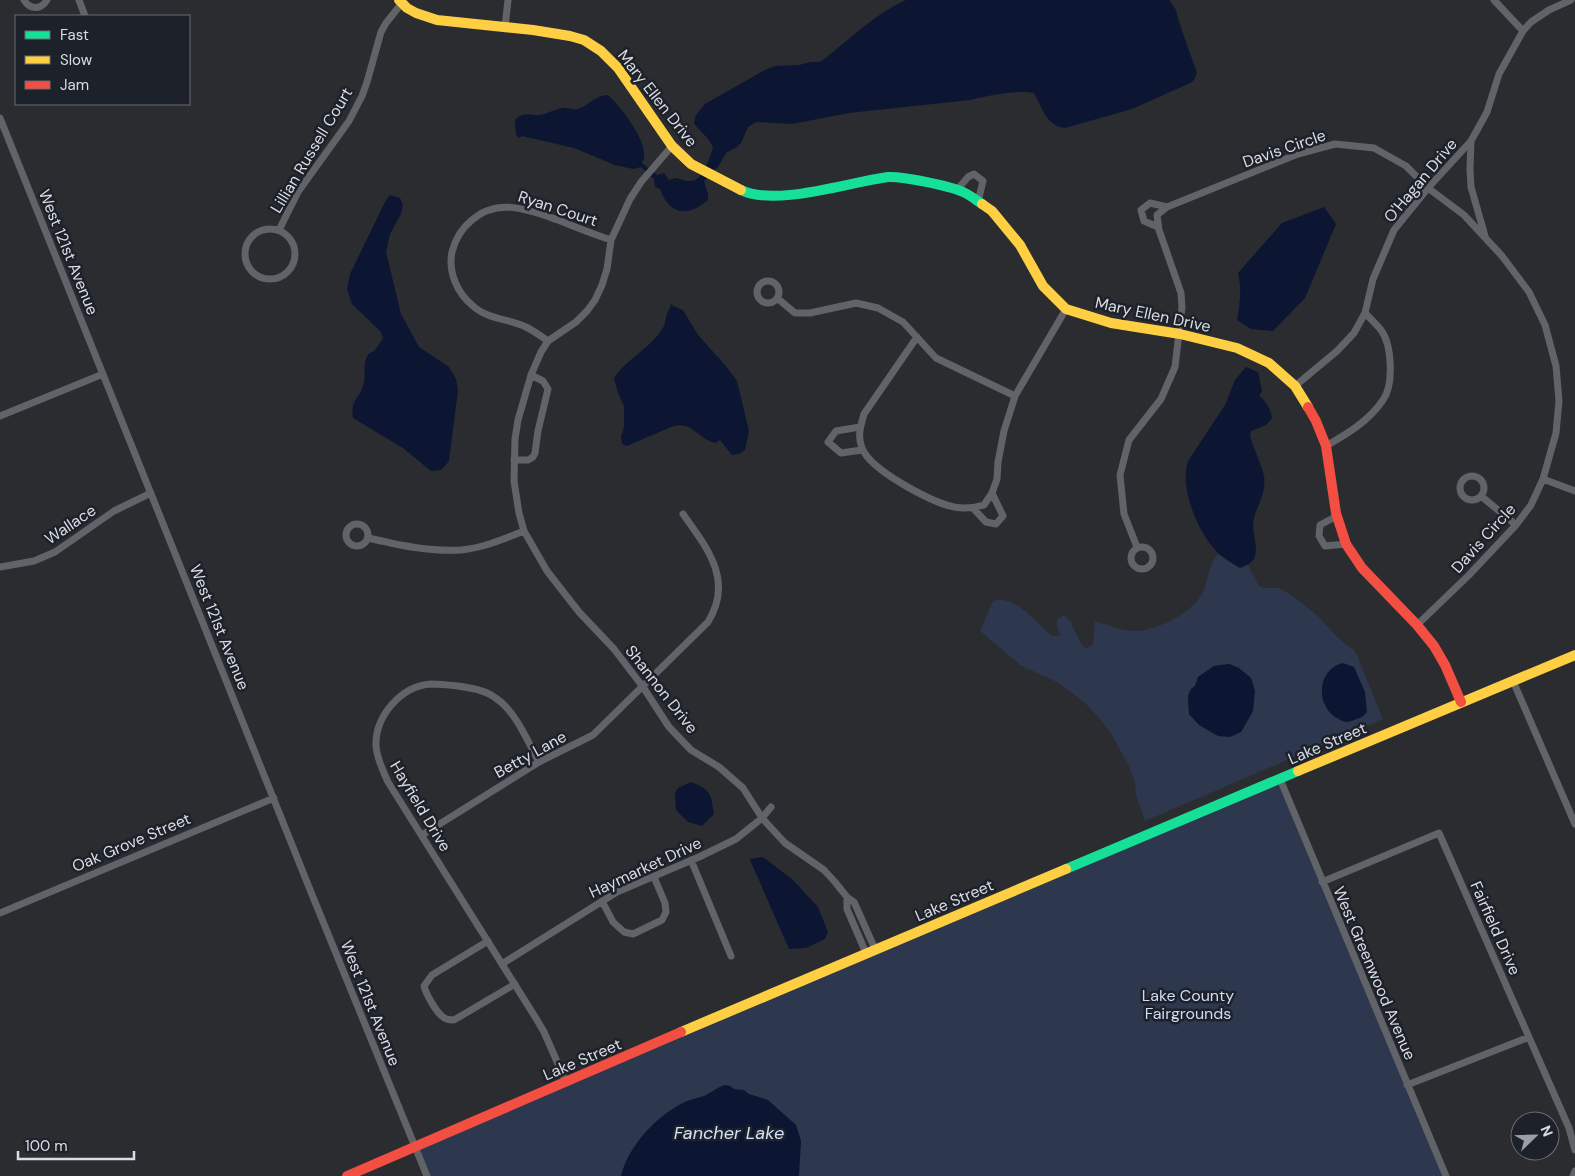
<svg xmlns="http://www.w3.org/2000/svg" width="1575" height="1176" font-family="'DM Sans',sans-serif">
<style>
.green{fill:#2d374d;fill-rule:evenodd}
.water{fill:#0c1633}
.lines{fill:none;stroke-linecap:round;stroke-linejoin:round}
.street{stroke:#616369;stroke-width:7}
.fast{stroke:#16e098;stroke-width:10}
.slow{stroke:#ffcf43;stroke-width:10}
.jam{stroke:#f24e42;stroke-width:10}
.labels{text-anchor:middle;stroke-width:5;stroke-linejoin:round;paint-order:stroke}
.street-label{font-size:16px;fill:#dadde3;stroke:#1d212a}
.park-label{font-size:16px;fill:#cfdbf4;stroke:#1d212a}
.water-label{font-size:18px;font-style:italic;fill:#d4e1fa;stroke:#1d212a}
</style>
<rect width="100%" height="100%" fill="#2a2c30"/>
<path class="green" d="M 1219,554 L 1240,568 L 1248,565 L 1259,586 L 1265,588 L 1279,588 L 1293,596 L 1319,617 L 1337,637 L 1355,651 L 1383,719 L 1145,821 L 1136,795 L 1135,783 L 1129,766 L 1110,732 L 1099,718 L 1085,703 L 1059,683 L 1020,665 L 980,631 L 993,601 C 1013,593 1037,623 1052,636 L 1060,635 L 1057,627 L 1057,619 L 1064,615 L 1070,621 L 1083,647 L 1088,648 L 1093,644 L 1095,621 C 1108,625 1122,631 1136,631 C 1158,630 1193,613 1203,592 C 1209,580 1208,562 1219,554 ZM 1229,664 L 1239,668 L 1253,711 L 1241,732 L 1199,725 L 1189,714 L 1188,696 L 1191,689 L 1195,686 L 1198,677 L 1214,666 Z
M 1279,779 L 1447,1176 L 427,1176 L 415,1147 Z"/>
<path class="water" d="M 906,0 L 1169,0 L 1176,10 L 1179,22 L 1197,73 L 1194,80 L 1188,84 L 1132,109 L 1065,128 C 1047,127 1042,107 1034,93 C 1016,90 988,95 970,100 L 849,113 L 792,124 L 756,122 L 748,127 L 741,143 L 737,147 L 726,153 L 718,167 L 704,181 L 708,194 L 708,200 C 688,217 670,216 660,189 L 655,187 L 654,179 L 641,167 L 633,169 L 615,165 L 574,148 L 522,136 L 519,138 L 516,135 L 515,120 C 523,111 530,116 540,115 C 547,114 555,109 562,108 C 567,107 572,110 577,109 C 591,105 593,96 608,95 C 620,106 639,131 643,147 C 644,150 644,155 644,159 L 642,162 L 642,163 L 657,175 L 664,173 L 669,180 C 679,176 678,180 688,181 C 703,183 709,159 713,148 C 709,136 701,134 694,123 L 696,115 L 705,104 L 765,70 L 775,66 L 799,65 L 811,62 L 819,62 L 823,60 C 849,40 875,14 906,0 Z
M 390,195 L 400,198 L 403,205 L 401,214 L 390,234 L 386,252 L 401,314 L 419,347 L 449,367 L 456,379 L 458,390 L 449,461 L 441,470 L 431,471 L 403,448 L 353,418 C 350,397 361,399 364,382 C 366,374 362,363 368,355 C 369,353 372,352 374,351 C 378,347 380,342 383,338 L 381,332 L 352,304 L 347,289 L 350,274 L 386,200 Z
M 1324,207 L 1336,224 L 1305,298 L 1273,331 L 1251,329 L 1237,320 C 1240,303 1242,289 1238,273 L 1282,223 Z
M 671,303 L 673,306 L 683,310 L 698,335 L 725,365 L 737,381 L 749,431 L 745,450 L 739,454 L 732,455 L 720,440 L 716,443 C 697,439 692,419 671,427 L 627,446 L 622,444 L 621,436 L 624,427 L 624,406 L 618,393 L 614,378 C 626,359 651,348 662,329 C 666,324 665,319 667,314 C 668,310 671,308 671,303 Z
M 1246,367 L 1258,372 L 1262,391 L 1259,396 C 1266,400 1271,410 1272,418 L 1266,425 L 1251,431 L 1250,435 C 1253,449 1261,462 1264,476 C 1267,496 1254,508 1253,525 C 1253,535 1258,546 1255,556 C 1253,563 1247,565 1240,568 C 1234,564 1226,560 1220,555 C 1199,536 1179,489 1188,461 L 1225,405 L 1235,380 Z
M 1343,663 L 1354,667 L 1365,692 L 1367,712 C 1363,717 1360,718 1354,720 C 1351,721 1349,722 1346,722 C 1345,722 1340,720 1339,719 C 1315,708 1316,669 1343,663 Z
M 1229,664 L 1239,668 L 1251,678 L 1255,691 L 1253,711 L 1241,732 L 1230,737 L 1218,736 L 1199,725 L 1189,714 L 1188,696 L 1191,689 L 1195,686 L 1198,677 L 1214,666 Z
M 691,782 C 711,790 711,794 714,814 L 702,826 L 688,822 L 676,810 L 675,793 L 678,788 Z
M 763,857 L 793,880 L 818,907 L 828,932 L 825,939 L 806,948 L 789,949 L 751,862 L 750,859 Z
M 725,1085 L 730,1086 L 734,1089 L 744,1090 L 749,1094 L 768,1100 L 796,1125 L 801,1141 L 799,1176 L 621,1176 C 628,1146 658,1114 685,1102 C 691,1099 698,1098 704,1096 C 711,1093 717,1087 725,1085 Z"/>
<g class="lines">
<path class="street" d="M 24,0 C 30,10 41,10 47,0
M 79,0 L 85,16
M 1494,0 L 1523,31
M 505,27 L 508,0
M 0,118 L 315,902 L 427,1176
M 1471,141 L 1470,169 L 1471,187 L 1485,236
M 672,146 L 641,182 L 630,199 L 611,240 L 607,269 L 602,285 L 595,300 L 587,311 L 576,322 L 548,341 L 541,352 L 531,375 L 518,420 L 515,439 L 514,481 L 519,513 L 524,531 L 547,571 L 579,612 L 614,649 L 643,687 L 669,727 L 691,750 L 719,767 L 743,788 L 762,818 L 785,843 L 824,870 L 835,882 L 847,897 L 854,902 L 875,949
M 957,190 L 968,177 L 974,174 L 983,181 L 978,202
M 1158,227 L 1144,221 L 1141,210 L 1150,203 L 1167,207
M245 254a25 25 0 1 1 50 0a25 25 0 1 1-50 0Z
M 279,230 L 298,192 L 349,121 L 362,96 L 367,82 L 381,32 L 386,23 L 402,3
M757 292a11 11 0 1 1 22 0a11 11 0 1 1-22 0Z
M 777,298 L 795,313 L 810,313 L 856,303 L 878,308 L 903,322 L 936,358 L 1015,396
M 917,337 L 864,414 C 861,425 857,436 862,448 C 870,470 931,502 954,507 C 965,509 974,508 984,505 L 992,493 L 997,479 L 998,462 L 1004,431 L 1015,396 L 1066,309
M 548,341 C 541,336 534,331 526,327 C 509,319 487,319 473,306 C 457,293 448,272 452,252 C 455,240 462,228 472,220 C 498,197 529,210 558,220 C 575,227 593,234 611,240
M 1295,386 L 1337,351 L 1354,333 L 1365,313 L 1373,279 L 1394,230 L 1428,188 L 1471,141 L 1487,112 L 1499,74 L 1523,31 L 1531,22 L 1549,10 L 1571,0
M 0,416 L 103,374
M 860,427 L 836,431 L 828,442 L 841,453 L 862,450
M 1326,446 C 1347,434 1369,421 1383,400 C 1394,385 1392,345 1381,330 C 1376,324 1370,318 1365,313
M 514,460 L 528,460 L 533,457 L 535,453 L 538,431 L 548,389 L 543,381 L 531,375
M1460 488a12 12 0 1 1 24 0a12 12 0 1 1-24 0Z
M 1543,479 L 1575,491
M 1481,496 L 1516,525
M 973,508 L 986,522 L 996,524 L 1003,516 L 992,493
M 1337,516 L 1320,525 L 1319,536 L 1325,546 L 1346,544
M346 535a11 11 0 1 1 22 0a11 11 0 1 1-22 0Z
M 368,538 C 399,545 429,552 461,550 C 483,548 504,539 524,531
M1131 558a11 11 0 1 1 22 0a11 11 0 1 1-22 0Z
M 1137,547 L 1124,514 L 1120,475 L 1129,440 L 1161,399 L 1175,367 L 1182,307 L 1181,293 L 1159,230 L 1157,215 L 1167,207 L 1298,154 L 1335,144 L 1374,148 L 1406,166 L 1428,188 L 1464,215 L 1502,256 L 1529,292 L 1545,325 L 1556,366 L 1559,401 L 1556,433 L 1543,479 L 1531,505 L 1516,525 L 1469,575 L 1417,625
M 0,567 L 34,561 L 55,552 L 114,511 L 151,493
M 1513,681 L 1575,824
M 539,762 C 528,742 516,712 497,699 C 486,690 471,688 458,686 C 449,685 440,684 431,684 C 401,686 375,716 376,746 C 377,759 383,771 388,782 L 537,1020 L 544,1032 L 566,1082
M 1280,779 L 1446,1176
M 422,835 L 539,762 L 593,735 L 708,622 C 734,580 707,548 683,514
M 691,860 L 731,956
M 1322,882 L 1439,833 L 1569,1128 L 1575,1150
M 847,897 L 847,909 L 866,953
M 602,901 L 613,922 L 624,932 L 633,934 L 662,920 L 666,912 L 665,903 L 654,877
M 0,913 L 274,798
M 488,941 L 432,975 L 424,986 C 426,994 436,1012 443,1017 C 446,1020 450,1020 454,1020 L 515,984
M 502,964 L 617,892 L 699,857 L 736,839 L 762,818 L 771,807
M 1407,1085 L 1529,1037
M 1573,1176 L 1575,1171"/>
<path class="fast" d="M 741,190 C 775,207 849,182 888,177 C 902,176 950,186 963,192 C 970,195 976,200 982,204
M 1066,869 L 1298,771"/>
<path class="slow" d="M 399,0 L 407,8 L 416,13 L 437,20 L 533,30 L 570,36 L 584,40 L 601,51 L 618,68 L 672,146 L 691,164 L 741,190
M 982,204 L 992,211 L 1020,245 L 1043,286 L 1066,309 L 1111,323 L 1180,334 L 1237,348 L 1269,363 L 1295,386 L 1308,407
M 1298,771 L 1575,655
M 681,1032 L 1066,869"/>
<path class="jam" d="M 1308,407 L 1316,421 L 1326,446 L 1336,513 L 1346,544 L 1362,568 L 1417,625 L 1434,646 L 1445,665 L 1461,702
M 347,1176 L 681,1032"/>
</g>
<g class="labels">
<g class="street-label">
<text transform="translate(658 98) rotate(52)" y="6">Mary Ellen Drive</text>
<text transform="translate(1284 148) rotate(-19)" y="6">Davis Circle</text>
<text transform="translate(311 150) rotate(-59)" y="6">Lillian Russell Court</text>
<text transform="translate(1420 180) rotate(-50)" y="6">O'Hagan Drive</text>
<text transform="translate(558 208) rotate(18)" y="6">Ryan Court</text>
<text transform="translate(69 252) rotate(68)" y="6">West 121st Avenue</text>
<text transform="translate(1153 314) rotate(12)" y="6">Mary Ellen Drive</text>
<text transform="translate(70 524) rotate(-34)" y="6">Wallace</text>
<text transform="translate(1483 538) rotate(-48)" y="6">Davis Circle</text>
<text transform="translate(220 627) rotate(68)" y="6">West 121st Avenue</text>
<text transform="translate(662 689) rotate(52)" y="6">Shannon Drive</text>
<text transform="translate(1327 743) rotate(-23)" y="6">Lake Street</text>
<text transform="translate(530 754) rotate(-29)" y="6">Betty Lane</text>
<text transform="translate(421 806) rotate(59)" y="6">Hayfield Drive</text>
<text transform="translate(131 842) rotate(-23)" y="6">Oak Grove Street</text>
<text transform="translate(645 867) rotate(-25)" y="6">Haymarket Drive</text>
<text transform="translate(954 900) rotate(-23)" y="6">Lake Street</text>
<text transform="translate(1496 928) rotate(66)" y="6">Fairfield Drive</text>
<text transform="translate(1375 973) rotate(67)" y="6">West Greenwood Avenue</text>
<text transform="translate(371 1003) rotate(68)" y="6">West 121st Avenue</text>
<text transform="translate(582 1059) rotate(-23)" y="6">Lake Street</text>
</g>
<g class="park-label">
<text x="1188" y="1001">Lake County<tspan x="1188" dy="18">Fairgrounds</tspan></text>
</g>
<g class="water-label">
<text x="729" y="1139">Fancher Lake</text>
</g>
</g>
<rect x="15" y="15" width="175" height="90" fill="#1d212a" stroke="#696c74"/>
<rect x="25" y="31" width="25" height="8" fill="#16e098" stroke="#696c74"/>
<text x="60" y="40" font-size="15" fill="#dadde3">Fast</text>
<rect x="25" y="56" width="25" height="8" fill="#ffcf43" stroke="#696c74"/>
<text x="60" y="65" font-size="15" fill="#dadde3">Slow</text>
<rect x="25" y="81" width="25" height="8" fill="#f24e42" stroke="#696c74"/>
<text x="60" y="90" font-size="15" fill="#dadde3">Jam</text>
<g transform="translate(1535 1136) rotate(67)"><circle r="24" fill="#1d212a" stroke="#696c74"/>
<path d="M0-4L9 19L0 12L-9 19Z" fill="#9c9fa4"/>
<text y="-8" font-size="14" font-weight="bold" text-anchor="middle" fill="#dadde3">N</text>
</g>
<path d="M18 1151v8h116v-8" fill="none" stroke="#dadde3" stroke-width="2.5"/>
<text x="25" y="1151" font-size="15" fill="#dadde3" stroke="#1d212a" stroke-width="4" paint-order="stroke">100 m</text>
</svg>
